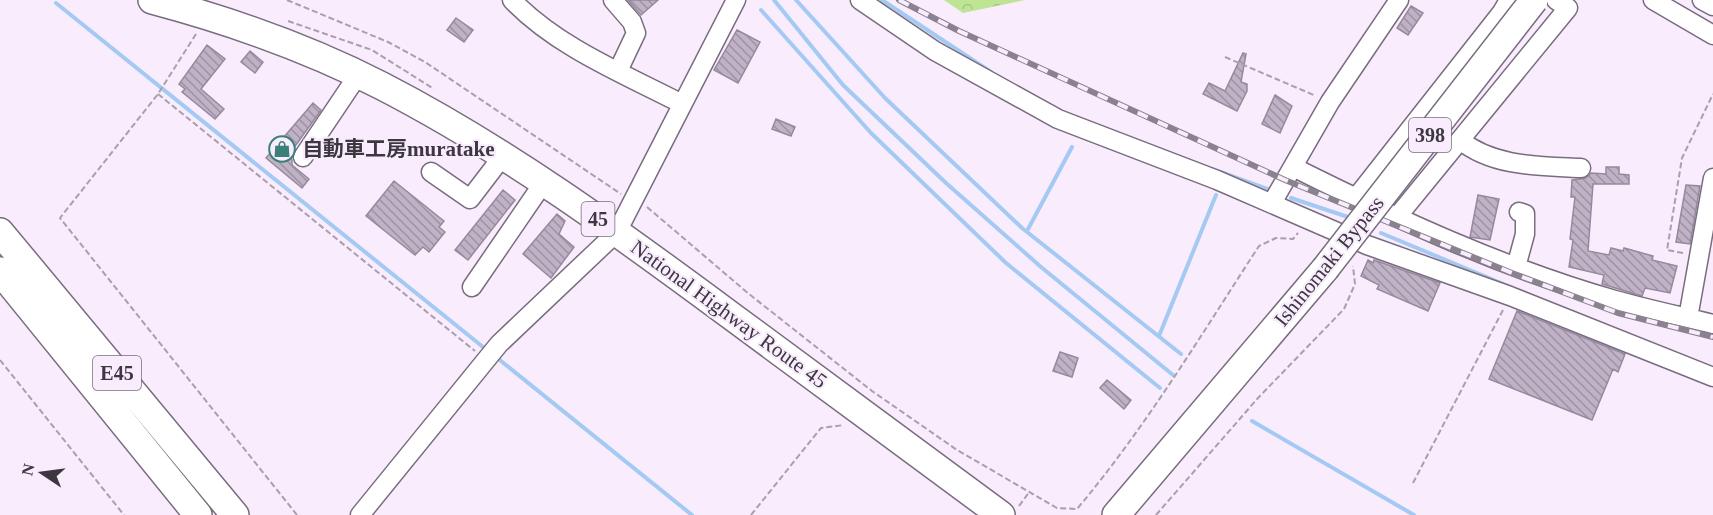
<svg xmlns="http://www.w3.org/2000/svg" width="1713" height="515" font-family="'Times New Roman','Noto Sans JP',serif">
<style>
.forest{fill:url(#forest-crowns)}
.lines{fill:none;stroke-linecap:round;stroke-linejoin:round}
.stream{stroke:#a4caf3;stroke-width:4}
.building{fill:url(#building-back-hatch);stroke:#97899d;stroke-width:1.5}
.minor-casing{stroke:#796c7f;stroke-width:21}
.highway-casing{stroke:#796c7f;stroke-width:30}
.path{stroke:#a99fad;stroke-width:2;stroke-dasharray:6 3;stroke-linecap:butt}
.minor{stroke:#fff;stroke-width:18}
.highway{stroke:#fff;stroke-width:27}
.rail-casing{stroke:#8b828f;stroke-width:6}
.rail{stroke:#f8ecfd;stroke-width:4;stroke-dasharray:11;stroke-linecap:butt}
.highway-bridge-casing{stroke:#796c7f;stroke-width:30;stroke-linecap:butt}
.highway-bridge{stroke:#fff;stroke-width:27}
.labels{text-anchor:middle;stroke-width:4.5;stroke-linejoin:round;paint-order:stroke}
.shield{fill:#f8ecfd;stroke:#756d79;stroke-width:1.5}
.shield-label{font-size:20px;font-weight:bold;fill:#3d3740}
.poi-label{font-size:21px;font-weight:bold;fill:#3d3740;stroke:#f8ecfd;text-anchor:start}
.street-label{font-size:21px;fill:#3d3740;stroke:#f8ecfd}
</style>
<defs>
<pattern id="forest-crowns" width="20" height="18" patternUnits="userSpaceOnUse" patternTransform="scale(1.5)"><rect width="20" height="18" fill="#bfe493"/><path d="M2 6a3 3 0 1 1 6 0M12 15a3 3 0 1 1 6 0" fill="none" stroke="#a5c480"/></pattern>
<pattern id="building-back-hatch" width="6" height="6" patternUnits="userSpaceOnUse" patternTransform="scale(1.5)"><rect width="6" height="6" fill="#c0b2c6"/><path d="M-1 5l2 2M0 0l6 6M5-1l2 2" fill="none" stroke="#9d92a2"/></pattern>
</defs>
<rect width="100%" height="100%" fill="#f8ecfd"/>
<path class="forest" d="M 944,0 L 1025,0 L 963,13 Z"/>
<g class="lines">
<path class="stream" d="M 774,0 L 843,85 L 946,183 L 1041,267 L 1173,375
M 796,0 L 885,98 L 1022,228 L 1181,354
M 882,0 L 991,72
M 56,3 L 488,351
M 761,10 L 871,133 L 1006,263 L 1160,388
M 1212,169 L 1273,191
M 1291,198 L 1351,218
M 1027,231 L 1072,147
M 1381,233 L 1508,286
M 1159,336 L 1216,195
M 496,357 L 692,515
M 1252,421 L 1414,515"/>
</g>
<path class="building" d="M 628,0 L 658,0 L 641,15 Z
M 1411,6 L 1423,13 L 1408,35 L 1397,28 Z
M 456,18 L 473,30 L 464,42 L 447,30 Z
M 737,30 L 760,42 L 738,83 L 714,70 Z
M 207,45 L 225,59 L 201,89 L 224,109 L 215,119 L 182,92 L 185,89 L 179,84 Z
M 250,51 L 263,62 L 255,73 L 241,62 Z
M 1243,53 L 1246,54 L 1241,82 L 1247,84 L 1247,91 L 1237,111 L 1203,94 L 1209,83 L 1225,91 Z
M 1275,95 L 1292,106 L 1280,133 L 1262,124 Z
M 313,103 L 321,110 L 288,156 L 292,160 L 292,165 L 309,179 L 302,188 L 266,158 Z
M 776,119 L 795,127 L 791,136 L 772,129 Z
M 1606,167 L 1619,167 L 1619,174 L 1629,175 L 1629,184 L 1593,184 L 1588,251 L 1609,255 L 1611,248 L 1623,251 L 1624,248 L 1653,256 L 1652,260 L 1677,266 L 1670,293 L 1645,288 L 1642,296 L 1602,284 L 1604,275 L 1569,267 L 1573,240 L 1570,239 L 1575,197 L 1571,197 L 1572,180 L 1586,178 L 1591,173 L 1606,174 Z
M 394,181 L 444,221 L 439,227 L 445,232 L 429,252 L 423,247 L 415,255 L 366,216 Z
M 1686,185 L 1700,186 L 1690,244 L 1676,242 Z
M 503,190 L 515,200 L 468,260 L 455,250 Z
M 1478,195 L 1499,199 L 1490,240 L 1470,237 Z
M 557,214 L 565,221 L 559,234 L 574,247 L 551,278 L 523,254 Z
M 1368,260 L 1373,263 L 1374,260 L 1440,283 L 1428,311 L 1377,289 L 1379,285 L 1361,276 Z
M 1517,311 L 1625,354 L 1618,372 L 1613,369 L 1592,420 L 1489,379 Z
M 1060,352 L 1078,358 L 1072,377 L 1053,371 Z
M 1107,380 L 1131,400 L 1124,409 L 1100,388 Z"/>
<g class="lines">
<g class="minor-casing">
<path id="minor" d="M 512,0 C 557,47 624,74 682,104
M 613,0 L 632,22 L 636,33 L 618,71
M 860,0 L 935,51 L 1058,119 L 1217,180 L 1367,245 L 1510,296 L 1713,377
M 1653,0 L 1713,35
M 1702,0 L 1713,6
M 1460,140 C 1493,167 1540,166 1581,168
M 303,157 L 358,75
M 1293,167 C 1397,219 1503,268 1615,300 C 1647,309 1680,316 1713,324
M 431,172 L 470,199 L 496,165 L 501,154
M 1355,199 L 1502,12 L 1509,0
M 1272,203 L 1330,102 L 1399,0
M 1397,217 L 1568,8 L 1556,0
M 1516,267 L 1525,234 L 1525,214 L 1519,212
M 472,287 L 544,182
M 1688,318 L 1713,178
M 360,515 L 499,344 L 617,232 L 736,0"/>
</g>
<g class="highway-casing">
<path id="highway" d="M 152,0 C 231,21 310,49 382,86 C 506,150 618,232 730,315 C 820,382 911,448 1001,515
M 0,232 L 235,515
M 0,271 L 198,515
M 1116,515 L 1325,269"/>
</g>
<path class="path" d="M 287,0 L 388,42 L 425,62 L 621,194
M 288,21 L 372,50 L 434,89
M 196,34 L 158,94 L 60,218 L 297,515
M 1225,57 L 1316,96
M 158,94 L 475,351
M 647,207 L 749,294 L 872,391 L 957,450 L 1057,508 L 1077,509 C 1146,427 1201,335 1259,246 L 1276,238 L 1293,239 L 1298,233
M 1683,253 L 1667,250 L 1682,158 L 1713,94
M 0,360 L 124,515
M 1413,483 L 1503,310
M 1019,506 L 1030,491
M 751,515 L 821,428 L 844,425
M 1156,515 L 1258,398 L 1344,309 L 1355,284 L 1353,266"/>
<use href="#minor" class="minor"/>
<use href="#highway" class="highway"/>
<g class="rail-casing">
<path id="rail" d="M 899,0 L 959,31 L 1285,180 L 1512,273 L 1618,313 L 1713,337"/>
</g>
<use href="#rail" class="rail"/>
<g class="highway-bridge-casing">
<path id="highway-bridge" d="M 1325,269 L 1534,0"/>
</g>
<use href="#highway-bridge" class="highway-bridge"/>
</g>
<defs>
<g id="shop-ring" transform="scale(1.35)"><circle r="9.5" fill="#f8ecfd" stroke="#398079" stroke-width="1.5"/><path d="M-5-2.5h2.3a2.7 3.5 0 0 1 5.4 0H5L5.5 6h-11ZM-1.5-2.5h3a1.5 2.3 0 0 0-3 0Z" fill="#398079"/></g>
</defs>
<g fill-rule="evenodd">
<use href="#shop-ring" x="282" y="149"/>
</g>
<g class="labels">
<g class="shield">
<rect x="1409" y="118" width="42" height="34" rx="4.5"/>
<rect x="581.5" y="202" width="33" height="34" rx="4.5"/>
<rect x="93" y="356" width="48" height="34" rx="4.5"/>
</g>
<g class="shield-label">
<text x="1430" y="142">398</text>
<text x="598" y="226">45</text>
<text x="117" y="380">E45</text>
</g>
<g class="poi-label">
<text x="302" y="156">自動車工房muratake</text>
</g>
<g class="street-label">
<text transform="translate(1329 261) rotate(-51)" y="7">Ishinomaki Bypass</text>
<text transform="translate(729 314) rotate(36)" y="7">National Highway Route 45</text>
</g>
</g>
<g transform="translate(42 473) rotate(283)" stroke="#f8ecfd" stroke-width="4.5" paint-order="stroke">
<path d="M0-4.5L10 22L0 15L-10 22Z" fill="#3d3740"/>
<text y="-9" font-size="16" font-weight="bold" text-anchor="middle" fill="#3d3740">N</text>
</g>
</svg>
